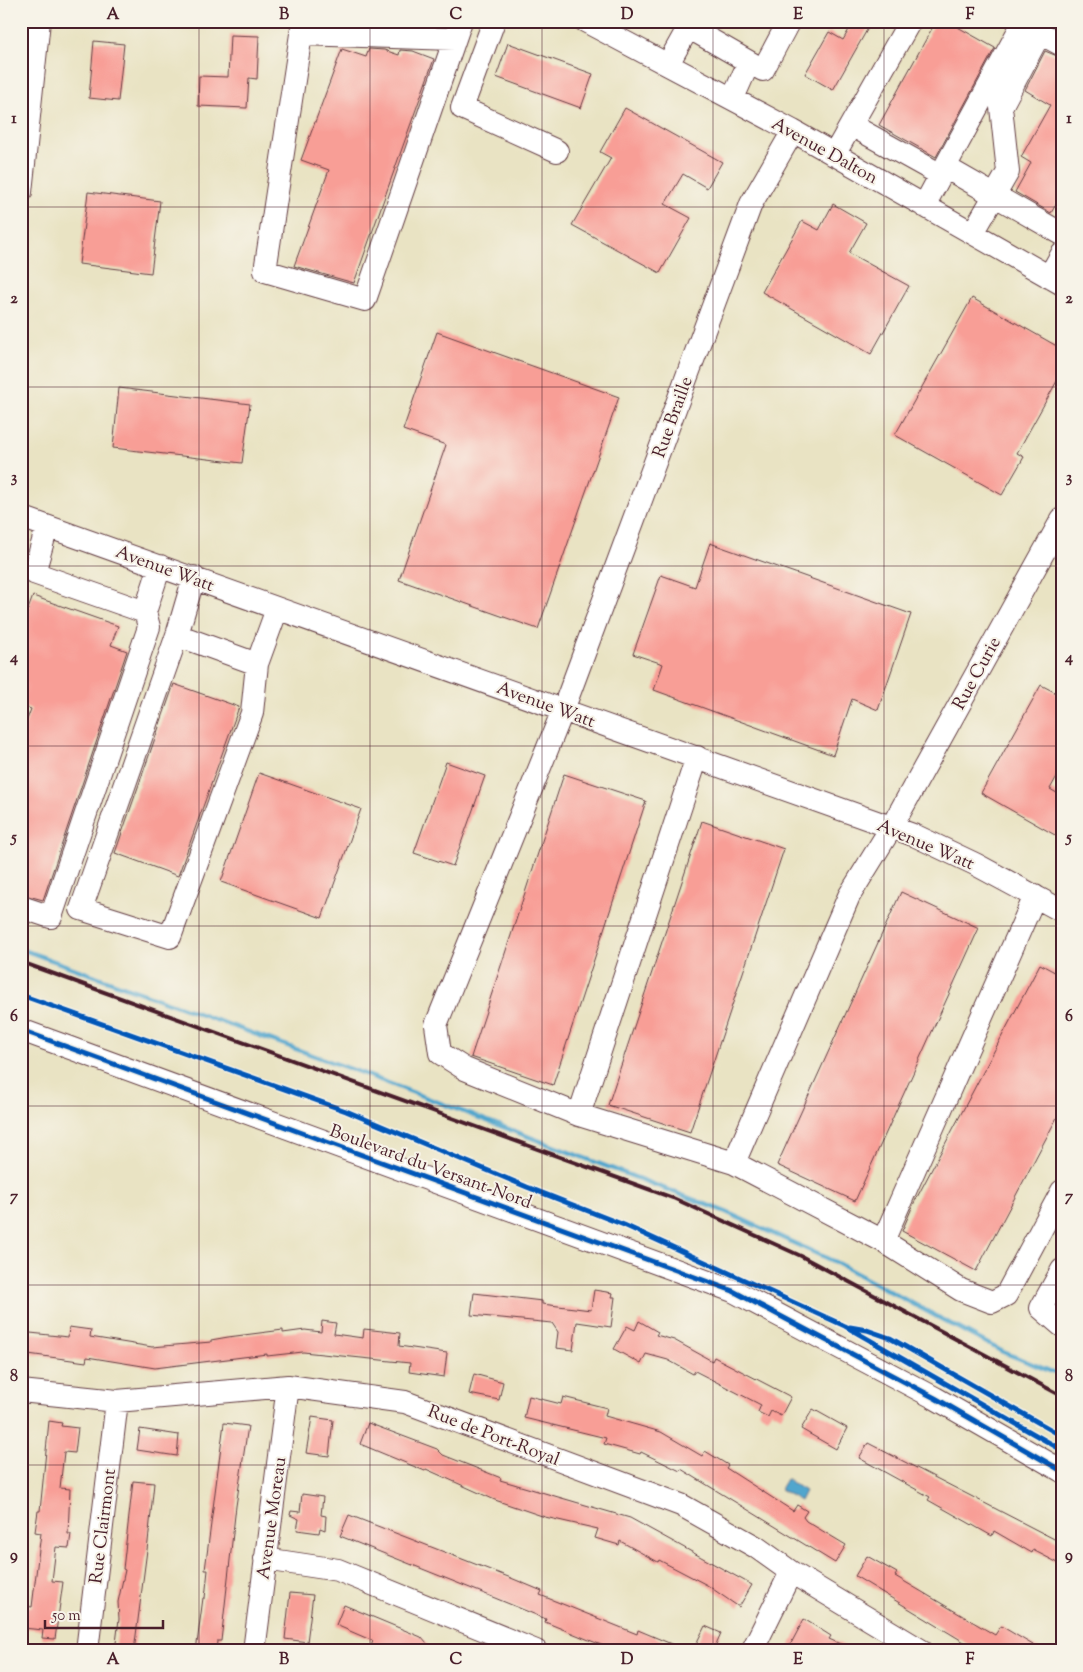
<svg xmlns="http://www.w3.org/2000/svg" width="1083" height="1672" font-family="'Sorts Mill Goudy',serif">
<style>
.water{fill:#51a6cd;stroke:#4e627c}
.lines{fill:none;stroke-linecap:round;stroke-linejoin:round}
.stream{stroke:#51a6cd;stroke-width:4.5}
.building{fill:#f89e96}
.minor-casing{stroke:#623c42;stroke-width:24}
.minor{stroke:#fff;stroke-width:22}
.rail{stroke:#4a1f2b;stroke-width:4}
.cycleway-casing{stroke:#f7f3e8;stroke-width:8}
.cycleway{stroke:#0057b8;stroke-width:5}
.grid{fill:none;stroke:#4a1f2b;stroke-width:1;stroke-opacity:0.55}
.labels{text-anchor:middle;stroke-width:4;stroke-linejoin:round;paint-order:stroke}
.street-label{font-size:18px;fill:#4a1f2b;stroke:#f7f3e8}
.neatline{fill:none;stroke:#4a1f2b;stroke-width:2}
.grid-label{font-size:16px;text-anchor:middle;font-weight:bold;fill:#4a1f2b}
</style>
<rect width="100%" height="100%" fill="#f7f3e8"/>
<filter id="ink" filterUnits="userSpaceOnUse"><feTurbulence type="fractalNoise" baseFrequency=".02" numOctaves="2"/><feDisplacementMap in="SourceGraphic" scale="10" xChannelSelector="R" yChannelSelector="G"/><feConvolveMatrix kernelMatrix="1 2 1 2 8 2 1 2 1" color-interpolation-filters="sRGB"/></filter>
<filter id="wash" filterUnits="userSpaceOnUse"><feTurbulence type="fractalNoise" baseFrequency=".0096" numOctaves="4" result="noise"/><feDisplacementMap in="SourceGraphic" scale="20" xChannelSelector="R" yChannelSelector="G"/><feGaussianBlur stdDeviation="1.12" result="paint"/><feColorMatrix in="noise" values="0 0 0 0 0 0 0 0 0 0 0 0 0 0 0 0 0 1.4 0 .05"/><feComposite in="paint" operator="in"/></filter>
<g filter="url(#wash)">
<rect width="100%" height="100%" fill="#e9e3c3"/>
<path class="water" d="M 786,1479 L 805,1491 L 800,1501 L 780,1489 Z"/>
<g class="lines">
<path class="stream" d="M 21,949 L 359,1072 L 726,1212 L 835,1262 L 1003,1352 L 1062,1376"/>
</g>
<g id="blocks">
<path class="building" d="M 854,21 L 872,21 L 833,90 L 805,74 L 829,32 L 843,40 Z
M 936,21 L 947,21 L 995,48 L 936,157 L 879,125 Z
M 230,35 L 259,36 L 257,79 L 249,78 L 247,108 L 198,106 L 199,76 L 228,77 Z
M 94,41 L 124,44 L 118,101 L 89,98 Z
M 508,43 L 593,74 L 581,108 L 496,77 Z
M 342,49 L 366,57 L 369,49 L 384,50 L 399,55 L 400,50 L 413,51 L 434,59 L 354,283 L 294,266 L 329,170 L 301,160 Z
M 1045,51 L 1062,58 L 1062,194 L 1051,213 L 1015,192 L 1031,163 L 1021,157 L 1050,105 L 1025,90 Z
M 625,108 L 722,162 L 707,188 L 683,174 L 665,204 L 691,218 L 660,273 L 572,225 L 611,158 L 600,152 Z
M 88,192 L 160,201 L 151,273 L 79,264 Z
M 833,204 L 866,223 L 849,253 L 909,286 L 871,354 L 762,292 L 802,221 L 819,230 Z
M 972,298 L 1062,349 L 1062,372 L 1017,453 L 1024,457 L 1002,495 L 895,435 Z
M 437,332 L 619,397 L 538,629 L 399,580 L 446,445 L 403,430 Z
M 119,388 L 250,404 L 242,463 L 113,448 Z
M 710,543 L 911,614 L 878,710 L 852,699 L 833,755 L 654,690 L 663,664 L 633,654 L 661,575 L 695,587 Z
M 33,596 L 118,626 L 111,645 L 127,651 L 43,900 L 21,894 L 21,736 L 31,709 L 21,705 L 21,628 Z
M 174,684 L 239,707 L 178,876 L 115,853 Z
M 1041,685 L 1062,696 L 1062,767 L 1050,789 L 1062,796 L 1062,839 L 981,793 Z
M 446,762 L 485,776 L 453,866 L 414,853 Z
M 259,773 L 361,809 L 322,918 L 221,882 Z
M 564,774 L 646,801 L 553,1085 L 471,1057 Z
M 702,821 L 784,849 L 690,1132 L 608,1105 Z
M 901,892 L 979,928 L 855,1201 L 777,1165 Z
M 1040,964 L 1062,976 L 1062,1108 L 976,1271 L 902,1231 L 914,1203 Z
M 594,1290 L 613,1293 L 612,1297 L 615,1297 L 611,1327 L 577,1322 L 573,1350 L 556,1348 L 558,1332 L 552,1323 L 471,1315 L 474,1293 L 542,1301 L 542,1304 L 591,1310 Z
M 322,1321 L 336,1323 L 334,1334 L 363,1338 L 364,1329 L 400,1333 L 399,1346 L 447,1353 L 444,1377 L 409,1372 L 410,1363 L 303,1352 L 267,1356 L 267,1354 L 155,1368 L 87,1357 L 86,1362 L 21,1353 L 21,1332 L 68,1337 L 69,1327 L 91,1330 L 90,1337 L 152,1347 L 211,1342 L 211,1340 L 228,1337 L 283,1330 L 283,1333 L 305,1330 L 321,1332 Z
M 639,1321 L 658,1332 L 656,1335 L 674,1340 L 712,1361 L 714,1357 L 791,1397 L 781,1416 L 771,1411 L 768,1417 L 758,1412 L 761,1405 L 695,1371 L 693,1374 L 668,1360 L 646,1354 L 641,1364 L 614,1349 L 627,1326 L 635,1330 Z
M 474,1374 L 503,1382 L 499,1400 L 469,1394 Z
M 529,1396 L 561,1404 L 563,1397 L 607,1408 L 605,1416 L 661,1432 L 702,1456 L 705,1451 L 728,1465 L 726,1468 L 793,1511 L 797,1505 L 807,1511 L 803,1517 L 806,1521 L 846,1545 L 835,1563 L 681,1469 L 680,1471 L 641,1452 L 640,1454 L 604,1444 L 606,1438 L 524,1418 Z
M 813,1409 L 847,1428 L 836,1449 L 801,1429 Z
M 312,1417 L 333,1420 L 329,1456 L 306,1453 Z
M 49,1421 L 62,1423 L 61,1426 L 78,1428 L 75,1453 L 64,1452 L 60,1488 L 70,1489 L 68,1534 L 71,1534 L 69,1548 L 56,1547 L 52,1581 L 63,1582 L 55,1639 L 42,1638 L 43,1630 L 23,1628 L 26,1606 L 32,1607 L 41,1533 L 35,1532 L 38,1511 L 40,1511 Z
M 224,1423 L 248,1426 L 236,1506 L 221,1641 L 217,1641 L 216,1651 L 196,1651 L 203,1598 L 205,1598 L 208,1570 L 205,1570 Z
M 368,1423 L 437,1449 L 443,1455 L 501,1478 L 500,1480 L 630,1518 L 752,1585 L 739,1607 L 707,1585 L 659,1560 L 658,1562 L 620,1541 L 619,1545 L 595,1538 L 598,1529 L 545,1517 L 495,1500 L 426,1469 L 425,1471 L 360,1444 Z
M 140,1429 L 179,1435 L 177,1456 L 137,1450 Z
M 868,1443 L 1062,1543 L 1062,1565 L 1033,1550 L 1032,1553 L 994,1531 L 992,1536 L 928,1500 L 930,1497 L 859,1458 Z
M 133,1481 L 154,1483 L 148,1542 L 134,1651 L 115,1651 L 119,1619 L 118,1602 L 125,1570 L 123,1569 Z
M 302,1494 L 323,1497 L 321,1515 L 326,1516 L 325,1530 L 320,1528 L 319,1533 L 297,1530 L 299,1519 L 290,1515 L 291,1511 L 300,1512 Z
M 349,1515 L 511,1578 L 542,1591 L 540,1595 L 637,1634 L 638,1630 L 688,1651 L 616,1651 L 545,1622 L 546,1619 L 490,1596 L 340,1536 Z
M 867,1556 L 897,1573 L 895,1576 L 995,1635 L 1001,1626 L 1043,1651 L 979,1651 L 855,1576 Z
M 290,1593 L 313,1595 L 307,1642 L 285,1639 Z
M 344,1605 L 421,1637 L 433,1651 L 369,1651 L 373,1641 L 336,1625 Z
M 804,1619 L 831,1636 L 829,1639 L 856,1651 L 787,1651 Z
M 705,1626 L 721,1633 L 713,1651 L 697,1651 L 699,1645 L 696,1644 Z"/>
</g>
</g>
<g filter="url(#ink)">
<use href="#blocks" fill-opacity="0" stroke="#623c42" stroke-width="1"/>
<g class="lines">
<g class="minor-casing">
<path id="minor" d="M 303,21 L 265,271 L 365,300 L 461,21
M 494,21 L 462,108 L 557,151
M 585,21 L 793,131 L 1062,284
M 688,27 L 763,70 L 789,21
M 301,34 L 454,39
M 668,64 L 692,21
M 733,98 L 749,62
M 851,125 L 941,175
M 793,131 L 751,204 L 563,710 L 436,1025 L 440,1053 L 465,1069 L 579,1115 L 734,1163 L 883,1241
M 834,155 L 910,21
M 945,167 L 1024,21
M 21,192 L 39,21
M 924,206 L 945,167 L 1062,234
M 973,233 L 1008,172 L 1001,107 L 1040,33 L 1062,45
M 1049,277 L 1062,254
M 21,517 L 916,836 L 975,864 L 1062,911
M 47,527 L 34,573 L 145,612 L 160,566
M 194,577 L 177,635 L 257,664 L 277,609
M 177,635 L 81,909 L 170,937 L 252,713 L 257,664
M 1035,896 L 883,1241 L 961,1290 L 992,1302 L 1006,1295 L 1062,1191
M 21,907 L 51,917 L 149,627 L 145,612
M 21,1030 L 733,1291 L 935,1398 L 1062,1471
M 579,1115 L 697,757
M 734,1163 L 849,896 L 891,828 L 1062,519
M 1062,1270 L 1041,1308 L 1062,1326
M 21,1391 L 117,1401 L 288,1386 L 405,1402 L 681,1505 L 756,1547 L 791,1572 L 922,1651
M 265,1559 L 338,1570 L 536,1651
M 87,1651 L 117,1401
M 254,1651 L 288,1386
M 752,1651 L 791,1572"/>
</g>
<use href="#minor" class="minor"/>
<path class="rail" d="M 21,962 L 673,1198 L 801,1256 L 1062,1396"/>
<g class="cycleway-casing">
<path id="cycleway" d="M 21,995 L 346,1111 L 527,1187 L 624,1225 L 845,1326 L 1062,1450
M 21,1030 L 733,1291 L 935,1398 L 1062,1471
M 850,1327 L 867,1330 L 890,1338 L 1062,1436"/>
</g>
<use href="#cycleway" class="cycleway"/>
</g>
</g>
<path class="grid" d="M 199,21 L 199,1651M 370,21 L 370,1651M 542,21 L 542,1651M 713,21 L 713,1651M 884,21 L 884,1651M 21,207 L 1062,207M 21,387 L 1062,387M 21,566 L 1062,566M 21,746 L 1062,746M 21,926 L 1062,926M 21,1106 L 1062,1106M 21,1285 L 1062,1285M 21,1465 L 1062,1465"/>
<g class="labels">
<g class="street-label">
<text transform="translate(825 150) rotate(29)" y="6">Avenue Dalton</text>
<text transform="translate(672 417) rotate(-70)" y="6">Rue Braille</text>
<text transform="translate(165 568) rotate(20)" y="6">Avenue Watt</text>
<text transform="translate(976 673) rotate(-61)" y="6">Rue Curie</text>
<text transform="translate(546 704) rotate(20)" y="6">Avenue Watt</text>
<text transform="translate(926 844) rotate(23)" y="6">Avenue Watt</text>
<text transform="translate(431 1166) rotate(20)" y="6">Boulevard du Versant-Nord</text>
<text transform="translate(494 1435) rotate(21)" y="6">Rue de Port-Royal</text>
<text transform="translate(271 1518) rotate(-82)" y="6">Avenue Moreau</text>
<text transform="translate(102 1526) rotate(-83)" y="6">Rue Clairmont</text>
</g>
</g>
<rect width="1083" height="1672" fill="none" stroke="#f7f3e8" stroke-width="55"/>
<path d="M45 1620v8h118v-8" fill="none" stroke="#4a1f2b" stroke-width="2.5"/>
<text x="52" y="1620" font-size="15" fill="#4a1f2b" stroke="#f7f3e8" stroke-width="4" paint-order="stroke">50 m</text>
<rect x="28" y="28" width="1028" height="1616" class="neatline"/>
<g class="grid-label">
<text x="113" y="19">A</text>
<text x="284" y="19">B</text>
<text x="456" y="19">C</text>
<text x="627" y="19">D</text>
<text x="798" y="19">E</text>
<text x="970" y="19">F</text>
<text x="14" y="123">1</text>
<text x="1069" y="123">1</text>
<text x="14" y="303">2</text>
<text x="1069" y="303">2</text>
<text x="14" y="482">3</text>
<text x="1069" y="482">3</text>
<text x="14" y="662">4</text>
<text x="1069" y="662">4</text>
<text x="14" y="842">5</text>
<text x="1069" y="842">5</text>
<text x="14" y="1021">6</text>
<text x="1069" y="1021">6</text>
<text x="14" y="1201">7</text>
<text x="1069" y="1201">7</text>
<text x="14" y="1381">8</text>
<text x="1069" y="1381">8</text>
<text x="14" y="1560">9</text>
<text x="1069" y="1560">9</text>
<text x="113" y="1664">A</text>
<text x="284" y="1664">B</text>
<text x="456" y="1664">C</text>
<text x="627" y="1664">D</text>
<text x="798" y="1664">E</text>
<text x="970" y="1664">F</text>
</g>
</svg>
